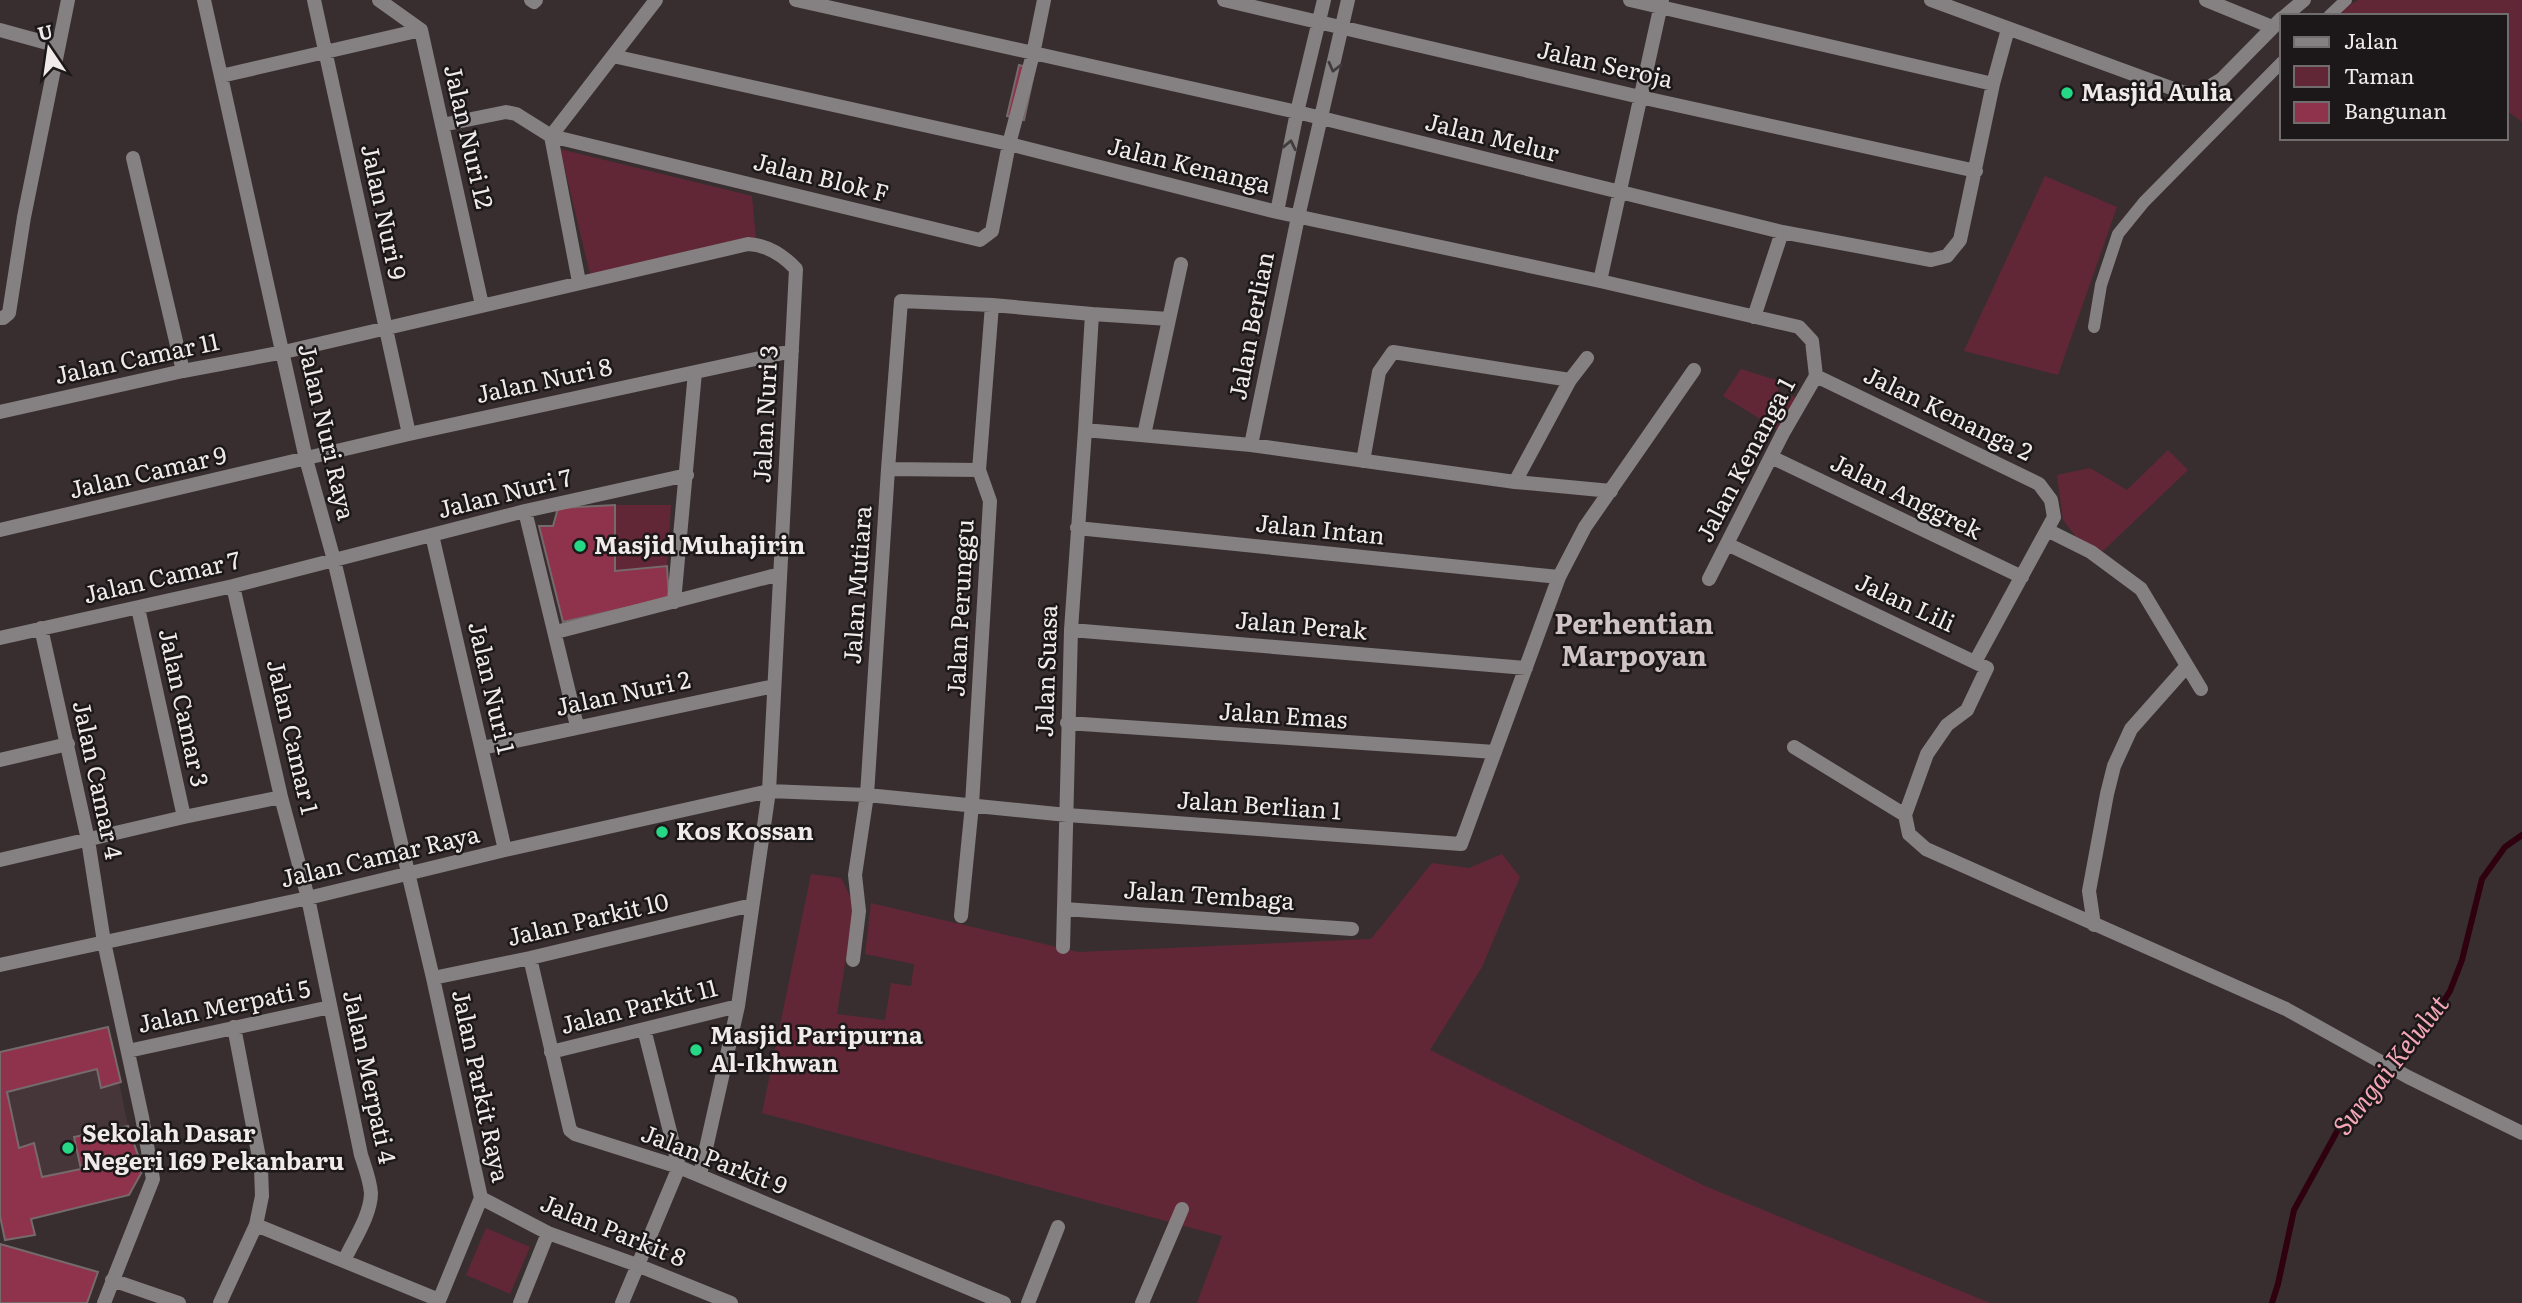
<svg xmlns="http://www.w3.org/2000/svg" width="2522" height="1303" font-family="Literata,serif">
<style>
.built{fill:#463639}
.green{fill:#622736}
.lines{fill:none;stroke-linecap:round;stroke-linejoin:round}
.stream{stroke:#2f0110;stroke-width:6}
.building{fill:#8f334d;stroke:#756a6c;stroke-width:2}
.service{stroke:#858081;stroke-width:12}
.minor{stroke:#858081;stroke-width:14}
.oneway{stroke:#413c3d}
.poi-dot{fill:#26d886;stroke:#1c1819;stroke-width:2.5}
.labels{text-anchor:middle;stroke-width:5;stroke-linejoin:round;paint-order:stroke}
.street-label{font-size:24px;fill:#f1eaeb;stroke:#1c1819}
.poi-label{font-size:24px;font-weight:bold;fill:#f1eaeb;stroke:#1c1819;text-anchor:start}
.water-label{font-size:26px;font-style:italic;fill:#f4a6b6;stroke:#1c1819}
.quarter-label{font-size:28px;font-weight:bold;fill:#cfc3c5;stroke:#1c1819}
</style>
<rect width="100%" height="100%" fill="#382e30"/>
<path class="built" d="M 108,1027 L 128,1126 L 143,1170 L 129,1195 L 31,1219 L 5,1240 L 0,1216 L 0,1052 Z"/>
<path class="green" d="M 2358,0 L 2522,0 L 2522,122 L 2506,110 L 2506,16 L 2349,16 L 2341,11 Z
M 560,149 L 752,196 L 756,239 L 591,278 Z
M 2045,176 L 2117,207 L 2058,375 L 1964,351 Z
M 1741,369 L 1779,381 L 1778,391 L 1803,400 L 1783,433 L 1723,396 Z
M 2168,450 L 2188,470 L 2103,551 L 2077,538 L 2063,520 L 2057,475 L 2090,468 L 2127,490 Z
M 615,505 L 671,505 L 667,566 L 615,571 Z
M 1502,854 L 1520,877 L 1482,967 L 1430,1050 L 1705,1186 L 1990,1303 L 1197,1303 L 1222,1236 L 762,1113 L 811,874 L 841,878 L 852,900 L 852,921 L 837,1014 L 885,1020 L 891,983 L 911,986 L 914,964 L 865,954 L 871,903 L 1078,952 L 1371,939 L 1432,863 L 1469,868 Z
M 486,1228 L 530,1247 L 510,1294 L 466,1275 Z"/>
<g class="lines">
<path class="stream" d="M 2272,1303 L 2278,1284 L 2294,1210 L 2346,1115 L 2361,1100 L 2368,1088 L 2400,1060 L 2425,1031 L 2450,991 L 2462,960 L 2482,879 L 2505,847 L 2522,835"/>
</g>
<path class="building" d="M 1019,65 L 1035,69 L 1024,120 L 1007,116 Z
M 615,505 L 615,571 L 667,566 L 669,598 L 563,622 L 539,526 L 553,526 L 558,508 Z
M 108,1027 L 121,1082 L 101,1088 L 97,1069 L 7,1092 L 19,1148 L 34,1143 L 42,1177 L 81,1169 L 74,1137 L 128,1126 L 143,1170 L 129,1195 L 31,1219 L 35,1235 L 5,1240 L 0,1216 L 0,1052 Z
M 0,1244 L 98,1272 L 87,1303 L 0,1303 Z"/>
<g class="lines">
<path class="service" d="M 2329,16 L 2346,0
M 2094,327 L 2101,285 L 2118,234 L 2144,202 L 2282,62"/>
<path class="minor" d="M 204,0 L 306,459 L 334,560 L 433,978 L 481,1198 L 438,1303
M 314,0 L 409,434
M 379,0 L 421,30 L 482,305
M 531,0 L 534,2 L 536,0
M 796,0 L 1297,112 L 1782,232 L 1931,260 L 1947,256 L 1960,240 L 1993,84 L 2008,29
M 1224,0 L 1640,97 L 1976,171
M 1630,0 L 1993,84
M 1931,0 L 2182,92 L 2198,94 L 2222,79 L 2282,18
M 2206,0 L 2272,27
M 2285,16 L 2304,0
M 0,30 L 58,46
M 613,56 L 1009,144 L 1277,212 L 1600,281 L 1799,327 L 1812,341 L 1816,376 L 1783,433 L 1709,579
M 221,76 L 421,30
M 442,125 L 506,112 L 516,114 L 551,136 L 980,240 L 992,231 L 1009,144 L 1033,54 L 1044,0
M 551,136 L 656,0
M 551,136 L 579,282
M 133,158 L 183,371
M 1277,212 L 1297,112 L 1324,0
M 1600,281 L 1662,0
M 1092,314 L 1169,319
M 1754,317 L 1782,232
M 0,318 L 3,318 L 9,313 L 24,217 L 68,0
M 1816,376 L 2039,484 L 2051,500 L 2054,517 L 1975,662
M 0,412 L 183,371 L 284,352 L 748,244 C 767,245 783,255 796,269 L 769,791 L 738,1006 L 700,1175
M 1144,435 L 1181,264
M 1251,445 L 1298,217 L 1348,0
M 1771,457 L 2022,577
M 1363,461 L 1379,372 L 1393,352 L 1570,380
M 888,469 L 901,301 L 992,305 L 1092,314 L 1085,430
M 1515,482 L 1570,380 L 1587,358
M 525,511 L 577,726
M 1077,528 L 1559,577
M 0,530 L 409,434 L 792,351
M 2047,530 L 2091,552 L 2141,589 L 2201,689
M 432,535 L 505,850
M 1727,544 L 1987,668 L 1967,710 L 1947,725 L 1927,754 L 1905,815 L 1909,834 L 1926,849 L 2286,1009 L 2408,1077 L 2522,1133
M 233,586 L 281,797 L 308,898 L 361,1155 C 365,1167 370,1180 371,1193 C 371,1215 353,1241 344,1261
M 674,602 L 695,372
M 138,608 L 184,817
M 41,628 L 88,840 L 104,942 L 142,1117 L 153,1179 L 104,1303
M 1071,630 L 1526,668
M 556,632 L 780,574
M 0,638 L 233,586 L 525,511 L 687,475
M 1067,723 L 1495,752
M 1794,747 L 1905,815
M 482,748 L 774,686
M 0,760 L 68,744
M 0,860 L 184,817 L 281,797
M 1064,909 L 1352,929
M 961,916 L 972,805 L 990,501 L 979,470 L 992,305
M 2094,925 L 2089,891 L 2107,794 L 2114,766 L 2131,729 L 2186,667
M 1063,947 L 1071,630 L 1085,430 L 1251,445 L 1515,482 L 1611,491
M 530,958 L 570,1130 L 575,1134 L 679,1167 L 1004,1303
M 853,960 L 859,911 L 855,875 L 867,795 L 888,469 L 979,470
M 0,965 L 308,898 L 505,850 L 769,791 L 867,795 L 1067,815 L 1461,844 L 1559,577 L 1585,527 L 1694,370
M 433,978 L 530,958 L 752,905
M 128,1051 L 330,1007
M 551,1052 L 738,1006
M 481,1198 L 548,1233 L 637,1265 L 731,1303
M 256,1225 L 439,1300
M 112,1280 L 179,1303
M 220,1303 L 256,1225 L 262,1196 L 261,1168 L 234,1027
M 520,1303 L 548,1233
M 622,1303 L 679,1167 L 644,1029
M 1028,1303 L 1058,1227
M 1142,1303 L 1182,1209"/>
</g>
<defs><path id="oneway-chevron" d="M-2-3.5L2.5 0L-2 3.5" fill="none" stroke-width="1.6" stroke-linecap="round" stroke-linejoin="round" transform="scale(1.75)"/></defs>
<g class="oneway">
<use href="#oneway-chevron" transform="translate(1334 67) rotate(104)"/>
<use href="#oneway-chevron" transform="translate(1290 145) rotate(-78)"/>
</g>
<g class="poi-dot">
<circle cx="2067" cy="93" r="7"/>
<circle cx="580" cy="546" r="7"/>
<circle cx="662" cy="832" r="7"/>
<circle cx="696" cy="1050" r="7"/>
<circle cx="68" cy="1148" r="7"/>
</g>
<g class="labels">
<g class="street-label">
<text transform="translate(1605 65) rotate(13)" y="8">Jalan Seroja</text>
<text transform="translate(468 137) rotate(77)" y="8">Jalan Nuri 12</text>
<text transform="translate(1492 138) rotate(14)" y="8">Jalan Melur</text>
<text transform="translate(1189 166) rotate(14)" y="8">Jalan Kenanga</text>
<text transform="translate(821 178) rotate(14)" y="8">Jalan Blok F</text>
<text transform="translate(383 212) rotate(78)" y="8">Jalan Nuri 9</text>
<text transform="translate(1252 326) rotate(-79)" y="8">Jalan Berlian</text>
<text transform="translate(137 359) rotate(-12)" y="8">Jalan Camar 11</text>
<text transform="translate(544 381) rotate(-12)" y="8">Jalan Nuri 8</text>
<text transform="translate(766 414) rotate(-87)" y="8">Jalan Nuri 3</text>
<text transform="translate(1948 414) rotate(26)" y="8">Jalan Kenanga 2</text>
<text transform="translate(326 432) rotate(77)" y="8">Jalan Nuri Raya</text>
<text transform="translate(1746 460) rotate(-62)" y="8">Jalan Kenanga 1</text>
<text transform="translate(148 473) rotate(-13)" y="8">Jalan Camar 9</text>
<text transform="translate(505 494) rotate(-14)" y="8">Jalan Nuri 7</text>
<text transform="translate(1906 497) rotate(26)" y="8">Jalan Anggrek</text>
<text transform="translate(1320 530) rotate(6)" y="8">Jalan Intan</text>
<text transform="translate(162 578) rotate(-13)" y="8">Jalan Camar 7</text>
<text transform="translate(858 585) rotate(-86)" y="8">Jalan Mutiara</text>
<text transform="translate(1905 603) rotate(25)" y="8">Jalan Lili</text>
<text transform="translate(961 608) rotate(-87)" y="8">Jalan Perunggu</text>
<text transform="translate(1301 626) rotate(5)" y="8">Jalan Perak</text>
<text transform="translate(1047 671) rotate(-88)" y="8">Jalan Suasa</text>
<text transform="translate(491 688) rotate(77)" y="8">Jalan Nuri 1</text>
<text transform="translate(623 694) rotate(-12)" y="8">Jalan Nuri 2</text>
<text transform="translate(183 708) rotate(78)" y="8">Jalan Camar 3</text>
<text transform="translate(1283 716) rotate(4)" y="8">Jalan Emas</text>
<text transform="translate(292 737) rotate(77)" y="8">Jalan Camar 1</text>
<text transform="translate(97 780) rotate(78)" y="8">Jalan Camar 4</text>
<text transform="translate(1259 806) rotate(4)" y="8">Jalan Berlian 1</text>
<text transform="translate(380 857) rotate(-13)" y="8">Jalan Camar Raya</text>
<text transform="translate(1209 896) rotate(4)" y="8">Jalan Tembaga</text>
<text transform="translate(588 920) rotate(-13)" y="8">Jalan Parkit 10</text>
<text transform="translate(224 1007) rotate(-12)" y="8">Jalan Merpati 5</text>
<text transform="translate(639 1007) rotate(-14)" y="8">Jalan Parkit 11</text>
<text transform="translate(369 1077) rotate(78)" y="8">Jalan Merpati 4</text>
<text transform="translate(480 1086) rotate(78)" y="8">Jalan Parkit Raya</text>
<text transform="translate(714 1160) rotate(21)" y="8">Jalan Parkit 9</text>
<text transform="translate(613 1231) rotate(22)" y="8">Jalan Parkit 8</text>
</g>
<g class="poi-label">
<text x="2081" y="101">Masjid Aulia</text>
<text x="594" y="554">Masjid Muhajirin</text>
<text x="676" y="840">Kos Kossan</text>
<text x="710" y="1044">Masjid Paripurna<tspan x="710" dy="28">Al-Ikhwan</tspan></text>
<text x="82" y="1142">Sekolah Dasar<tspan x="82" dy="28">Negeri 169 Pekanbaru</tspan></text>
</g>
<g class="water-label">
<text transform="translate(2391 1065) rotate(-52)" y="9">Sungai Kelulut</text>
</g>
<g class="quarter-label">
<text x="1634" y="634">Perhentian<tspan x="1634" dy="32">Marpoyan</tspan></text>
</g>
</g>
<rect x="2280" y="14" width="228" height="126" fill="#1c1819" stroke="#716c6d" stroke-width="2"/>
<rect x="2294" y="37" width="35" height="10" fill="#858081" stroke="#716c6d" stroke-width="2"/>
<text x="2344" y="49" font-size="21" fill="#f1eaeb">Jalan</text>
<rect x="2294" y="66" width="35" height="21" fill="#622736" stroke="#716c6d" stroke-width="2"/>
<text x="2344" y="84" font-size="21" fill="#f1eaeb">Taman</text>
<rect x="2294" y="102" width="35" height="21" fill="#8f334d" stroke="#716c6d" stroke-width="2"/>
<text x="2344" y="119" font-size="21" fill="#f1eaeb">Bangunan</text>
<g transform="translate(49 49) rotate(347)" stroke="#1c1819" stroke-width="5" paint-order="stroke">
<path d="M0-5L12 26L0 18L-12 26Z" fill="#f1eaeb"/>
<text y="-10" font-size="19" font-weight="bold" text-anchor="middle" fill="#f1eaeb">U</text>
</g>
</svg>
